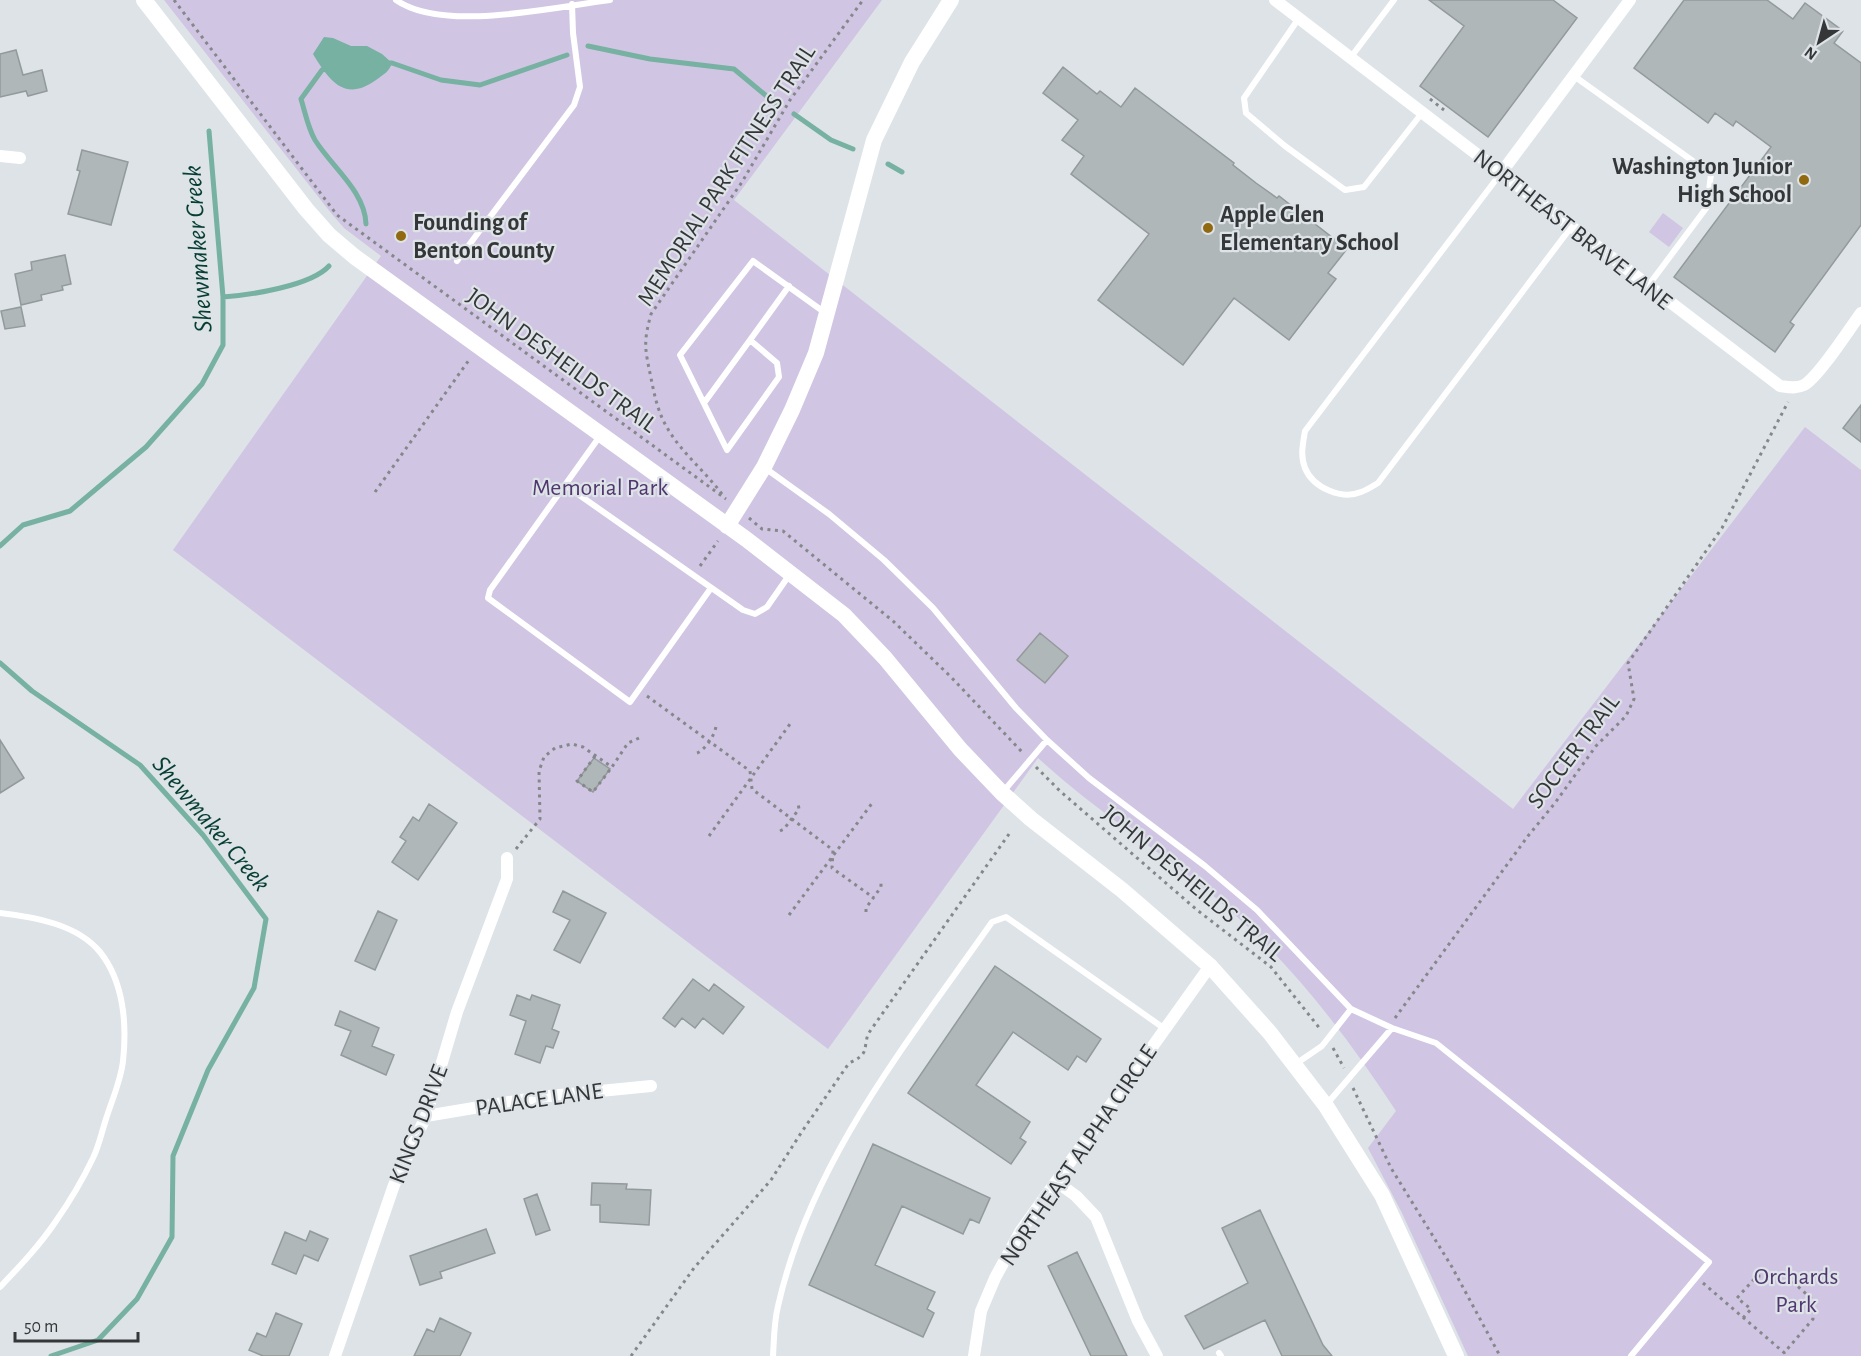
<svg xmlns="http://www.w3.org/2000/svg" width="1861" height="1356" font-family="'Alegreya Sans',sans-serif">
<style>
.green{fill:#d0c5e3}
.water{fill:#76b1a1}
.lines{fill:none;stroke-linecap:round;stroke-linejoin:round}
.stream{stroke:#76b1a1;stroke-width:5}
.building{fill:#afb7b8;stroke:#939a9b;stroke-width:1.5}
.path{stroke:#84888a;stroke-width:3;stroke-dasharray:3 4.5;stroke-linecap:butt}
.service{stroke:#fff;stroke-width:6}
.minor{stroke:#fff;stroke-width:12}
.tertiary{stroke:#fff;stroke-width:16}
.poi-dot{fill:#906910;stroke:#dde3e7;stroke-width:2}
.labels{text-anchor:middle;stroke-width:4.5;stroke-linejoin:round;paint-order:stroke}
.poi-label{font-size:24px;font-weight:bold;fill:#343638;stroke:#dde3e7;text-anchor:start}
.street-label{font-size:24px;fill:#343638;stroke:#dde3e7}
.park-label{font-size:24px;fill:#50376f;stroke:#dde3e7}
.water-label{font-size:26px;font-style:italic;fill:#073e34;stroke:#dde3e7}
</style>
<rect width="100%" height="100%" fill="#dde3e7"/>
<path class="green" d="M 164,0 L 882,0 L 734,200 L 1513,809 L 1805,427 L 1861,470 L 1861,1356 L 1468,1356 L 1402,1213 L 1368,1148 L 1396,1111 C 1345,1033 1288,959 1217,899 C 1159,850 1093,809 1038,758 L 828,1049 L 173,550 L 381,256 L 344,228 L 331,213 Z
M 1663,213 L 1683,228 L 1669,247 L 1649,232 Z"/>
<path class="water" d="M 324,37 L 333,38 L 351,46 L 367,46 L 382,54 L 392,63 C 389,72 384,74 376,80 C 345,102 330,82 313,54 Z"/>
<g class="lines">
<path class="stream" d="M 588,46 L 650,59 L 734,69 L 775,103
M 387,63 L 392,63 L 441,80 L 480,85 L 567,55
M 327,69 L 322,70 L 301,99 C 305,112 308,128 315,140 C 331,166 365,191 366,224
M 794,114 L 831,140 L 853,149
M 888,164 L 902,172
M 223,297 C 250,295 311,286 329,266
M 0,546 L 23,525 L 70,511 L 146,447 L 202,384 L 223,345 L 223,297 L 209,131
M 0,663 L 32,691 L 140,765 L 203,835 L 266,919 L 254,988 L 208,1070 L 173,1156 L 172,1237 L 137,1299 L 98,1340 L 51,1356"/>
</g>
<path class="building" d="M 1429,0 L 1553,0 L 1577,18 L 1488,137 L 1420,86 L 1464,26 Z
M 1684,0 L 1767,0 L 1793,19 L 1805,3 L 1843,31 L 1834,43 L 1861,63 L 1861,225 L 1790,322 L 1794,325 L 1775,352 L 1674,277 L 1771,147 L 1736,121 L 1733,126 L 1715,113 L 1708,123 L 1634,68 Z
M 16,50 L 23,75 L 42,70 L 47,91 L 28,96 L 26,91 L 0,97 L 0,54 Z
M 1063,67 L 1097,94 L 1100,91 L 1121,107 L 1135,88 L 1234,163 L 1233,165 L 1256,183 L 1277,198 L 1279,196 L 1347,249 L 1328,273 L 1336,279 L 1289,340 L 1234,298 L 1183,365 L 1098,300 L 1149,234 L 1071,174 L 1084,156 L 1062,140 L 1078,120 L 1043,93 Z
M 82,150 L 128,162 L 111,225 L 68,214 L 80,171 L 77,170 Z
M 65,255 L 71,284 L 62,286 L 63,290 L 41,295 L 42,300 L 21,305 L 15,274 L 32,270 L 31,262 Z
M 21,307 L 25,326 L 5,329 L 1,311 Z
M 1861,405 L 1861,442 L 1843,428 Z
M 1040,633 L 1068,656 L 1045,683 L 1017,660 Z
M 0,740 L 24,778 L 0,793 Z
M 594,758 L 610,769 L 593,792 L 577,781 Z
M 429,804 L 457,823 L 418,880 L 392,862 L 406,841 L 400,837 L 413,817 L 419,821 Z
M 563,891 L 606,913 L 580,963 L 554,950 L 570,920 L 553,912 Z
M 378,911 L 397,920 L 375,970 L 355,961 Z
M 995,966 L 1101,1039 L 1086,1062 L 1077,1056 L 1068,1070 L 1013,1032 L 976,1085 L 1030,1122 L 1020,1138 L 1026,1142 L 1011,1164 L 908,1093 Z
M 693,979 L 709,991 L 714,984 L 744,1007 L 723,1034 L 703,1018 L 695,1028 L 682,1018 L 675,1027 L 663,1018 Z
M 517,995 L 530,1000 L 532,995 L 560,1005 L 552,1029 L 559,1032 L 553,1048 L 546,1046 L 540,1063 L 515,1054 L 526,1021 L 510,1015 Z
M 340,1011 L 379,1028 L 372,1046 L 394,1055 L 386,1075 L 341,1055 L 351,1031 L 335,1025 Z
M 873,1144 L 990,1198 L 979,1223 L 970,1219 L 963,1234 L 902,1206 L 875,1265 L 935,1292 L 927,1309 L 934,1313 L 923,1337 L 809,1285 Z
M 592,1183 L 627,1184 L 626,1189 L 651,1190 L 649,1225 L 600,1222 L 600,1205 L 591,1205 Z
M 537,1194 L 550,1230 L 536,1235 L 524,1199 Z
M 1260,1210 L 1323,1345 L 1332,1356 L 1282,1356 L 1265,1320 L 1204,1349 L 1185,1316 L 1248,1283 L 1222,1228 Z
M 486,1229 L 495,1253 L 440,1272 L 442,1278 L 420,1285 L 410,1256 Z
M 310,1231 L 328,1239 L 318,1261 L 304,1255 L 296,1274 L 272,1264 L 285,1232 L 306,1241 Z
M 1077,1252 L 1127,1356 L 1091,1356 L 1048,1266 Z
M 276,1313 L 302,1324 L 289,1356 L 263,1356 L 249,1350 L 257,1333 L 266,1337 Z
M 440,1318 L 471,1333 L 460,1356 L 414,1356 L 427,1329 L 434,1332 Z"/>
<g class="lines">
<path class="path" d="M 174,0 L 337,215 L 726,499
M 1430,99 L 1444,110
M 375,492 L 469,360
M 722,494 C 704,470 678,450 664,422 C 657,408 654,393 651,378 C 645,349 643,343 651,314 L 742,182 L 790,100 L 863,0
M 749,518 L 762,529 L 783,531 L 893,621 L 951,677 L 1023,753
M 700,566 L 718,541
M 647,696 L 750,771 L 752,789 L 833,850 L 832,868 L 874,898
M 697,753 C 705,750 716,734 716,725
M 595,756 L 577,781 L 593,792 L 612,767
M 1036,767 L 1060,791 L 1197,910 L 1271,967 L 1321,1030
M 780,831 L 784,829 L 799,809 L 798,803
M 709,836 L 790,724
M 516,849 L 540,819 L 539,771 L 544,757 L 555,748 L 572,744 L 583,747 L 612,767 L 628,743 L 639,738
M 866,912 L 866,908 L 881,887 L 881,882
M 789,915 L 873,802
M 1395,1018 L 1528,836 L 1555,803 L 1596,746 L 1626,716 L 1634,699 L 1628,663 L 1722,528 L 1788,402
M 1333,1048 L 1344,1068
M 1353,1088 L 1391,1168 L 1452,1267 L 1500,1356
M 1703,1283 L 1788,1356
M 1743,1318 L 1751,1309 L 1737,1298 L 1757,1276 L 1785,1275 L 1812,1299 L 1813,1319 L 1784,1353
M 631,1356 L 694,1268 L 771,1180 L 801,1133 L 849,1063 C 869,1054 863,1051 868,1034 L 1009,834"/>
<path class="service" d="M 396,0 C 443,33 554,7 610,0
M 1299,18 L 1244,98 L 1246,113 L 1285,146 L 1345,190 L 1364,187 L 1422,113
M 1351,57 L 1394,0
M 1574,76 L 1711,174 L 1707,207 L 1648,286
M 1501,173 L 1305,431 C 1303,443 1300,456 1305,468 C 1313,488 1342,500 1361,492 C 1367,490 1373,486 1378,483 L 1572,226
M 457,261 L 574,105 L 580,87 L 573,33 L 572,4
M 750,340 L 789,286
M 704,403 L 750,340 L 777,363 L 779,377 L 727,450 L 680,355 L 753,261 L 824,312
M 600,436 L 490,590 L 488,598 L 630,702 L 711,588
M 765,468 L 829,514 L 884,560 L 933,608 L 1016,708 L 1047,740 L 1089,778 L 1205,866 L 1257,910 L 1351,1009 L 1392,1028 L 1436,1043 L 1709,1262 L 1631,1356
M 565,485 L 743,610 L 755,614 L 767,607 L 790,574
M 1002,793 L 1047,740
M 0,913 C 34,917 77,924 100,952 C 124,982 127,1025 123,1061 C 121,1080 112,1100 106,1119 C 102,1131 99,1146 93,1158 C 83,1179 70,1201 56,1221 C 40,1245 20,1266 0,1287
M 1297,1063 L 1322,1046 L 1351,1009
M 1326,1105 L 1392,1028
M 1219,1353 L 1221,1356
M 773,1356 C 774,1340 774,1322 778,1306 C 811,1160 908,1042 992,922 L 1006,917 L 1165,1029"/>
<path class="minor" d="M 1275,0 L 1780,386 C 1788,387 1796,389 1804,385 C 1818,378 1850,328 1861,313
M 0,156 L 20,158
M 1501,173 L 1630,0
M 426,1116 L 539,1097 L 651,1086
M 1057,1182 L 1076,1196 L 1096,1217 L 1138,1321 L 1157,1356
M 335,1356 L 394,1185 L 426,1116 L 457,1012 L 507,879 L 507,858
M 974,1356 L 981,1311 L 995,1278 L 1020,1232 L 1210,966"/>
<path class="tertiary" d="M 144,0 L 306,209 L 329,235 L 355,257 L 746,539 L 844,615 L 885,658 L 960,749 L 1002,793 L 1031,819 L 1122,890 L 1210,966 L 1270,1033 L 1326,1106 L 1382,1195 L 1456,1356
M 727,526 L 764,467 L 792,410 L 816,353 L 874,140 L 912,62 L 951,0"/>
</g>
<g class="poi-dot">
<circle cx="1804" cy="180" r="6"/>
<circle cx="1208" cy="228" r="6"/>
<circle cx="401" cy="236" r="6"/>
</g>
<g class="labels">
<g class="poi-label">
<text x="1792" y="174" text-anchor="end">Washington Junior<tspan x="1792" dy="28">High School</tspan></text>
<text x="1220" y="222">Apple Glen<tspan x="1220" dy="28">Elementary School</tspan></text>
<text x="413" y="230">Founding of<tspan x="413" dy="28">Benton County</tspan></text>
</g>
<g class="street-label">
<text transform="translate(726 175) rotate(-57)" y="8">MEMORIAL PARK FITNESS TRAIL</text>
<text transform="translate(1573 229) rotate(38)" y="8">NORTHEAST BRAVE LANE</text>
<text transform="translate(562 360) rotate(36)" y="8">JOHN DESHEILDS TRAIL</text>
<text transform="translate(1573 751) rotate(-53)" y="8">SOCCER TRAIL</text>
<text transform="translate(1193 883) rotate(40)" y="8">JOHN DESHEILDS TRAIL</text>
<text transform="translate(539 1099) rotate(-8)" y="8">PALACE LANE</text>
<text transform="translate(418 1124) rotate(-69)" y="8">KINGS DRIVE</text>
<text transform="translate(1078 1155) rotate(-56)" y="8">NORTHEAST ALPHA CIRCLE</text>
</g>
<g class="park-label">
<text x="600" y="495">Memorial Park</text>
<text x="1796" y="1284">Orchards<tspan x="1796" dy="28">Park</tspan></text>
</g>
<g class="water-label">
<text transform="translate(197 249) rotate(-94)" y="9">Shewmaker Creek</text>
<text transform="translate(212 823) rotate(50)" y="9">Shewmaker Creek</text>
</g>
</g>
<g transform="translate(1819 42) rotate(216)" stroke="#dde3e7" stroke-width="4.5" paint-order="stroke">
<path d="M0-4.5L10 22L0 15L-10 22Z" fill="#343638"/>
<text y="-9" font-size="16" font-weight="bold" text-anchor="middle" fill="#343638">N</text>
</g>
<path d="M15 1332v9h123v-9" fill="none" stroke="#343638" stroke-width="3"/>
<text x="24" y="1332" font-size="18" fill="#343638" stroke="#dde3e7" stroke-width="4.5" paint-order="stroke">50 m</text>
</svg>
